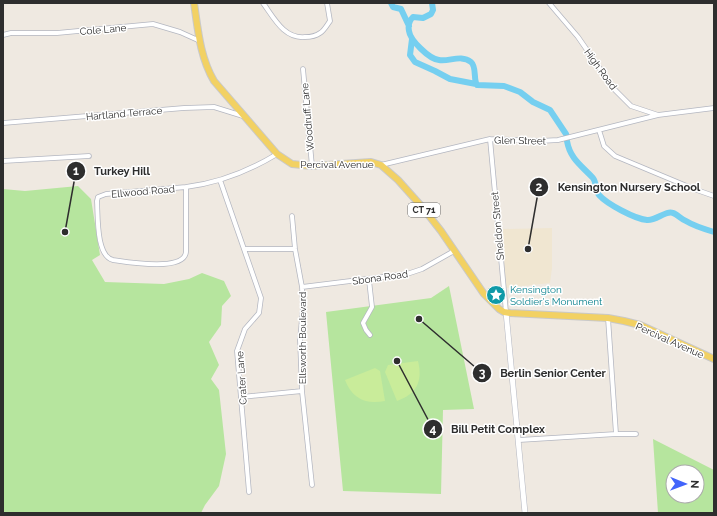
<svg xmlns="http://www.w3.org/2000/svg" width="717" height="516" font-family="Raleway,sans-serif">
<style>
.education{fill:#f0e6d1}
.green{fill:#b6e59e;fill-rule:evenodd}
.pitch{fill:#c9ec9a}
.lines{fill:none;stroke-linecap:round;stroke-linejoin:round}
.river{stroke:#75cff0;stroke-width:6}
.minor-casing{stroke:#b4b7c1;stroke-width:5.5}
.tertiary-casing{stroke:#b4b7c1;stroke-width:6}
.primary-casing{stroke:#c9c9c9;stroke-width:8}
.minor{stroke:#fff;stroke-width:4}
.tertiary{stroke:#fff;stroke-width:5}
.primary{stroke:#f2d163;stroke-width:6}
.labels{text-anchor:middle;stroke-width:3;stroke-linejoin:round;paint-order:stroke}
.shield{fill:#fff;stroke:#6d6d6d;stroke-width:1}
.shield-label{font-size:9px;font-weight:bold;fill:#2e2e2e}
.street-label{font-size:10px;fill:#2e2e2e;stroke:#fff}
.culture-label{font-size:10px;fill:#0d838f;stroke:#fff;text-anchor:start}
.leader{fill:none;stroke:#2e2e2e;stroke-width:1.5}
.callout-dot{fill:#2e2e2e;stroke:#fff;stroke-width:1.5}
.mark-label{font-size:12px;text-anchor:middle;font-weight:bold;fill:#fff}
.callout-label{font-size:11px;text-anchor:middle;font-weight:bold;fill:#2e2e2e;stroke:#fff;stroke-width:3;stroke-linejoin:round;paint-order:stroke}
</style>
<rect width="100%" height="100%" fill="#efe9e1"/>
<path class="education" d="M 552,228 L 552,268 L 550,283 L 506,288 L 502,229 Z"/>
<path class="green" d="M 78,186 L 91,199 L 100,255 L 92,260 L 105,282 L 164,284 L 189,279 L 202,273 L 224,281 L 231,296 L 222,306 L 221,325 L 209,342 L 219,365 L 211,379 L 219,390 L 226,454 L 219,486 L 205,505 L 201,513 L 3,513 L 3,189 L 25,191 Z
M 449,286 L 474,409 L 443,410 L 441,494 L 343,491 L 326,312 L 431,298 Z
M 653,439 L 714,470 L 714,513 L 658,513 ZM 673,472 L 697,472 L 697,496 L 673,496 Z"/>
<path class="pitch" d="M 418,361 C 423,381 417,394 397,401 L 385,372 L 388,365 Z
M 375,368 L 380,371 L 385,401 C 365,405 352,398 345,380 Z"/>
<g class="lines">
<path class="river" d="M 391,3 L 393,7 L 401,9 L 409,26
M 432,3 L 433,10 L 431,14 L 423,18 L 413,17 C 409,21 408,26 409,31 C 410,40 429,59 439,60 C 449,62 461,54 471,62 C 477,67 473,79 477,85 L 504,86 L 520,92 L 533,102 L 550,110 L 566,134
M 412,39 L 410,55 L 415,62 L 435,71 L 450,79 L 476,84
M 567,141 C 570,159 582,166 593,178 C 597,183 595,190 599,195 C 607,204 635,219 647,220 C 656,221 666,210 673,213 C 677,214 681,219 686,221 C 694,226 704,229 714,232"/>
<g class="minor-casing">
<path id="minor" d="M 263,3 C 274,18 284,39 305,37 C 310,37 316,36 320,33 C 324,31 327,25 330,21 L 327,3
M 549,3 L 578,37 L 614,89 L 631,106 L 658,115 L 714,108
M 3,35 L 11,33 L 57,33 L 153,24 L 180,32 L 200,41
M 303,69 L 312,166
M 3,123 L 184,108 L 214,107 L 243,116
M 599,130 L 604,146 L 615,156 L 694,189 L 714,196
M 490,139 L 506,312
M 3,161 L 89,156
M 381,165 L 490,139 L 540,141 L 558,140 L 658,115
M 220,180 L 261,298 L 259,313 L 245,329 L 237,351 L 249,492
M 186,187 L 186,252 C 184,272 127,262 113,260 C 96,256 98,216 97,201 L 98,197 L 106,194 Z
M 186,187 C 219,183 249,171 277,154
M 292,216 L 295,249 L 302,287 L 303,307 L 300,340 L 302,391 L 312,485
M 244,249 L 295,249
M 369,280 L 372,307 L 363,323 L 366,330 L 370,335
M 302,287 L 407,274 L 422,269 L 454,251
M 608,318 L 616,434
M 242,397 L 302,391
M 519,440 L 616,434 L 636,434"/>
</g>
<g class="tertiary-casing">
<path id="tertiary" d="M 506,312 L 525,513"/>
</g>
<g class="primary-casing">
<path id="primary" d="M 194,3 C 198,30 200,57 214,81 L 277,154 L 292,164 L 312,166 L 371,162 L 381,165 L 398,180 L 423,208 L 441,231 L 484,294 L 499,309 L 504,312 L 510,313 L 608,318 L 624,321 L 640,325 L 714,359"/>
</g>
<use href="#minor" class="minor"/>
<use href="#tertiary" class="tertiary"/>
<use href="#primary" class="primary"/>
</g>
<defs>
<g id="sight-disc" transform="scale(1)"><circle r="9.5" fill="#0f9aa8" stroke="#fff"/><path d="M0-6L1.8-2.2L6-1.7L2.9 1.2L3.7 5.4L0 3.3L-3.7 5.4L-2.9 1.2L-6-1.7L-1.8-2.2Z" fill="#fff"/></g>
</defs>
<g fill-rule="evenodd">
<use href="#sight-disc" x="496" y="295"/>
</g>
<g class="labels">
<rect class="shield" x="408" y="203" width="32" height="14" rx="3"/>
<g class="shield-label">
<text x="424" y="213">CT 71</text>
</g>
<g class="street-label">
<text transform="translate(103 29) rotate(-5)" y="4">Cole Lane</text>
<text transform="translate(601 69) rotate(54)" y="4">High Road</text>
<text transform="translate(124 113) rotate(-5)" y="4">Hartland Terrace</text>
<text transform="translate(307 117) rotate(-95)" y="4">Woodruff Lane</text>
<text transform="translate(520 140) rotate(1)" y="4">Glen Street</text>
<text x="337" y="168">Percival Avenue</text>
<text transform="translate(143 191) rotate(-5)" y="4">Ellwood Road</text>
<text transform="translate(497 226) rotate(-95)" y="4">Sheldon Street</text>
<text transform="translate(380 277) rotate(-8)" y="4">Sbona Road</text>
<text transform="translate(302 338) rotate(-90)" y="4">Ellsworth Boulevard</text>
<text transform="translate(670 340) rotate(24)" y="4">Percival Avenue</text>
<text transform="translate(241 378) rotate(-94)" y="4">Crater Lane</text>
</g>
<g class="culture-label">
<text x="510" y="293">Kensington<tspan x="510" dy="12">Soldier's Monument</tspan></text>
</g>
</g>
<path class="leader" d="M65 232L76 171M528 249L539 187M419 319L482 373M397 361L433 429"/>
<g class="callout-dot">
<circle cx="65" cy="232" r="4"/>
<circle cx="528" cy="249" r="4"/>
<circle cx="419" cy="319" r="4"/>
<circle cx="397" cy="361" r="4"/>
<circle cx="76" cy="171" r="10"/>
<circle cx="539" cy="187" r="10"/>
<circle cx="482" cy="373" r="10"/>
<circle cx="433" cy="429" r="10"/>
</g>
<g class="mark-label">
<text x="76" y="175">1</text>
<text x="539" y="191">2</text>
<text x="482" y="377">3</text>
<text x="433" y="433">4</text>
</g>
<g class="callout-label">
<text x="122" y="175">Turkey Hill</text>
<text x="629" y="191">Kensington Nursery School</text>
<text x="553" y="377">Berlin Senior Center</text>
<text x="498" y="433">Bill Petit Complex</text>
</g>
<rect width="717" height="516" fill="none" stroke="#2e2e2e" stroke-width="8"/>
<g transform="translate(685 484) rotate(91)"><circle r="19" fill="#ffffff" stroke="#ababab"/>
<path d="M0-3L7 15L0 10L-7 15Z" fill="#4264fb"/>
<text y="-6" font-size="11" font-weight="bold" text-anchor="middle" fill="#2e2e2e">N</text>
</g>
</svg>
